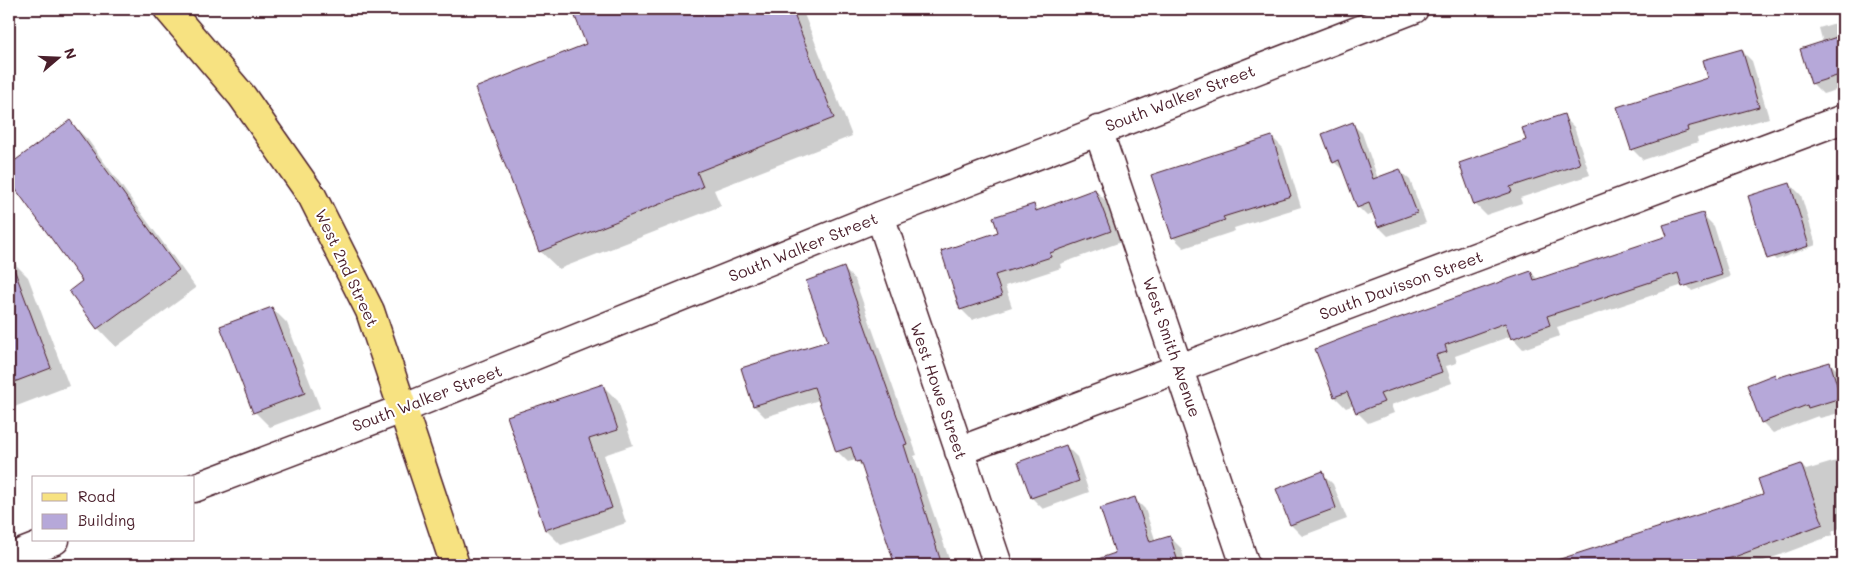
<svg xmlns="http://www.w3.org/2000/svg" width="1852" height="574" font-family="Mali,sans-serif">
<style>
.shadow{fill:#0003}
.building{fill:#b6a8d9;stroke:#4a1f2b}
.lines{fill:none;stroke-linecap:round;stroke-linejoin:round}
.street-casing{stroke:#4a1f2b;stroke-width:31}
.secondary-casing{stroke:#4a1f2b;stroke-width:31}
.primary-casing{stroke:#4a1f2b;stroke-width:31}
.street{stroke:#fff;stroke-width:28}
.secondary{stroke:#fff;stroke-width:28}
.primary{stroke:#f7e281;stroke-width:28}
.labels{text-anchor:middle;stroke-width:4;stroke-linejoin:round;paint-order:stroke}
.street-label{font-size:16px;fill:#4a1f2b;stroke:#fff}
</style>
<rect width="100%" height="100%" fill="#fff"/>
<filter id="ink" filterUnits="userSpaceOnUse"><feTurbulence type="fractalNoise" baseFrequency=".02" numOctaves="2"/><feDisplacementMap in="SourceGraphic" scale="10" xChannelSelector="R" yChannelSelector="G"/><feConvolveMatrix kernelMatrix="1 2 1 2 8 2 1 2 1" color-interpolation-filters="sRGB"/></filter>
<g filter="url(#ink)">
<path class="shadow" d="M 574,9 L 802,9 L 852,136 L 714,190 L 721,206 L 559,269 L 540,251 L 588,45 Z
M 974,9 L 991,9 L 979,14 Z
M 1842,21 L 1843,88 L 1823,94 L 1812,83 L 1823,43 L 1819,28 Z
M 1741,50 L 1752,61 L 1769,118 L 1697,138 L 1698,142 L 1643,160 L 1632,149 Z
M 1563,116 L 1574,127 L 1590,175 L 1520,198 L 1522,203 L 1486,215 L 1475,204 L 1527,141 Z
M 70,122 L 88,140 L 196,288 L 116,347 L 98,328 L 84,281 L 9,178 L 9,166 Z
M 1352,124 L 1362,133 L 1378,179 L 1400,171 L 1410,180 L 1426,223 L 1388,236 L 1379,227 L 1374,214 L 1367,216 L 1358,207 L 1344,171 L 1334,162 Z
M 1272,137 L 1283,148 L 1301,207 L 1234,228 L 1235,231 L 1184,248 L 1173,237 Z
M 1790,184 L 1801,195 L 1816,245 L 1776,260 L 1765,249 Z
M 1095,190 L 1106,201 L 1121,242 L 1060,264 L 1061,268 L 1005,286 L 1012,307 L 972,320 L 961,309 L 1000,233 L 1034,205 L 1039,211 Z
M 1703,215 L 1714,226 L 1730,277 L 1692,291 L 1686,284 L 1557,327 L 1560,336 L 1523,349 L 1511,336 L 1455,356 L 1457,363 L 1446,366 L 1452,383 L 1391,405 L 1394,413 L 1368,423 L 1357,412 L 1354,405 L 1346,408 L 1335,397 L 1317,349 L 1531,272 L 1538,280 L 1668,237 Z
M 9,258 L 28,277 L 69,386 L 9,409 Z
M 844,269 L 855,280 L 917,455 L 914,456 L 951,565 L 894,565 L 892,558 L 894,557 L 864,469 L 856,460 L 848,462 L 837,451 L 819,400 L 765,417 L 754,406 L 743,369 L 829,341 Z
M 272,308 L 287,323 L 320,408 L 270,427 L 255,412 Z
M 1830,363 L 1841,374 L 1843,383 L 1843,412 L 1820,418 L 1818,416 L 1773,433 L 1762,422 L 1774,376 L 1777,379 Z
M 603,386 L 618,401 L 633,445 L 604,455 L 626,523 L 561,545 L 546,530 Z
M 1066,446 L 1077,457 L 1089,492 L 1043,509 L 1032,498 L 1020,463 Z
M 1843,459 L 1843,527 L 1832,531 L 1833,535 L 1753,565 L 1593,565 L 1588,551 L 1765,495 L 1801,465 L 1806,470 Z
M 1322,473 L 1333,484 L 1347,519 L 1302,536 L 1291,525 Z
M 1134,498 L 1145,509 L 1156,542 L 1170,537 L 1181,548 L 1186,565 L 1121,565 L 1102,509 Z
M 1226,559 L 1232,565 L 1208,565 Z
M 1524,562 L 1527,565 L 1515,565 Z"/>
<path class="building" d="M 572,9 L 792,9 L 834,118 L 697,172 L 703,187 L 539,252 L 475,88 L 586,44 Z
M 1843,35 L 1843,74 L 1811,84 L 1800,49 Z
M 1742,49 L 1759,107 L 1687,127 L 1688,131 L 1631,150 L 1617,107 L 1708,78 L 1703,60 Z
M 1564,114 L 1580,164 L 1510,187 L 1512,192 L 1474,205 L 1459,163 L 1526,140 L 1522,128 Z
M 70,120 L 179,270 L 97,329 L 69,291 L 82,281 L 9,180 L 9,165 Z
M 1353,122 L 1373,179 L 1400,169 L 1417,213 L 1378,227 L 1369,203 L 1357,208 L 1339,160 L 1333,163 L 1322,134 Z
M 1272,136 L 1291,196 L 1223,217 L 1225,220 L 1172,238 L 1151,175 Z
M 1790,183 L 1809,246 L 1767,259 L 1748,196 Z
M 1095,189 L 1111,231 L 1050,253 L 1051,257 L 995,275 L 1002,296 L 960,310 L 941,251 L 998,232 L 993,217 L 1034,204 L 1036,211 Z
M 1703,213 L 1722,275 L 1682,287 L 1678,273 L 1547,316 L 1550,325 L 1511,339 L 1505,323 L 1445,345 L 1447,352 L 1436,355 L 1442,372 L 1380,394 L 1384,402 L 1356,413 L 1347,392 L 1334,397 L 1315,349 L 1356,333 L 1531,271 L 1534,280 L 1667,236 L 1663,225 Z
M 11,261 L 51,368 L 9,384 L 9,262 Z
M 844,267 L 907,444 L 904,445 L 942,565 L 895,565 L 860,461 L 856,462 L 851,447 L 836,452 L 814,387 L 753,406 L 741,368 L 828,341 L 806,281 Z
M 272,307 L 305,393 L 253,413 L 220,326 Z
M 1830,362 L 1841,398 L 1808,408 L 1807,405 L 1761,423 L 1747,385 L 1775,374 L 1776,378 Z
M 603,384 L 618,430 L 589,439 L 612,508 L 545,530 L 507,416 Z
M 1066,445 L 1079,481 L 1031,498 L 1018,462 Z
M 1801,464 L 1823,524 L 1737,556 L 1708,565 L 1555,565 L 1554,561 L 1763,494 L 1758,479 Z
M 1323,471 L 1336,508 L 1290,525 L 1276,489 Z
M 1135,497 L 1150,542 L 1170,536 L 1179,565 L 1096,565 L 1095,560 L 1115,553 L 1100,508 Z"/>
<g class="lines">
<g class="street-casing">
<path id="street" d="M 1098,130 L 1245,565
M 880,216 L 998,565
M 402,409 L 880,216 L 1414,9
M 959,451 L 1843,119"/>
</g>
<g class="secondary-casing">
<path id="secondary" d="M 194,488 L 402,409
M 9,558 L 55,540"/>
</g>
<g class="primary-casing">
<path id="primary" d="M 168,9 L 242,96 L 312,196 L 370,311 L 455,565"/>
</g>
<use href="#street" class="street"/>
<use href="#secondary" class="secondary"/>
<use href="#primary" class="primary"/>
</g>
</g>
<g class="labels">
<g class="street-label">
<text transform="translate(1180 98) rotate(-21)" y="6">South Walker Street</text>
<text transform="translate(803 247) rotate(-22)" y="6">South Walker Street</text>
<text transform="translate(347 268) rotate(65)" y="6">West 2nd Street</text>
<text transform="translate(1401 285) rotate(-20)" y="6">South Davisson Street</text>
<text transform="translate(1172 347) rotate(71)" y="6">West Smith Avenue</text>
<text transform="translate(939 391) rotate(71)" y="6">West Howe Street</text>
<text transform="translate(427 398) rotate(-21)" y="6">South Walker Street</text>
</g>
</g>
<rect width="1852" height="574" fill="none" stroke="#fff" stroke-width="30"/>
<rect x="15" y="15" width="1822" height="544" fill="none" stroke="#4a1f2b" stroke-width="2" filter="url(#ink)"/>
<rect x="32" y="476" width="162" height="65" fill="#ffffff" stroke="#b7a5aa"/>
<rect x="42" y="493" width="25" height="8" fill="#f7e281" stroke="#b7a5aa"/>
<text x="78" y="502" font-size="15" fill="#4a1f2b">Road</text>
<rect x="42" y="514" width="25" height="15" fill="#b6a8d9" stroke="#b7a5aa"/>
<text x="78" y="526" font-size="15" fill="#4a1f2b">Building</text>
<g transform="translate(58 58) rotate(71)" stroke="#ffffff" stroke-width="4" paint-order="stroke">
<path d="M0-4L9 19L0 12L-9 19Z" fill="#4a1f2b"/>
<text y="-8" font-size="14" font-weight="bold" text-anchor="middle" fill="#4a1f2b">N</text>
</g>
</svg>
